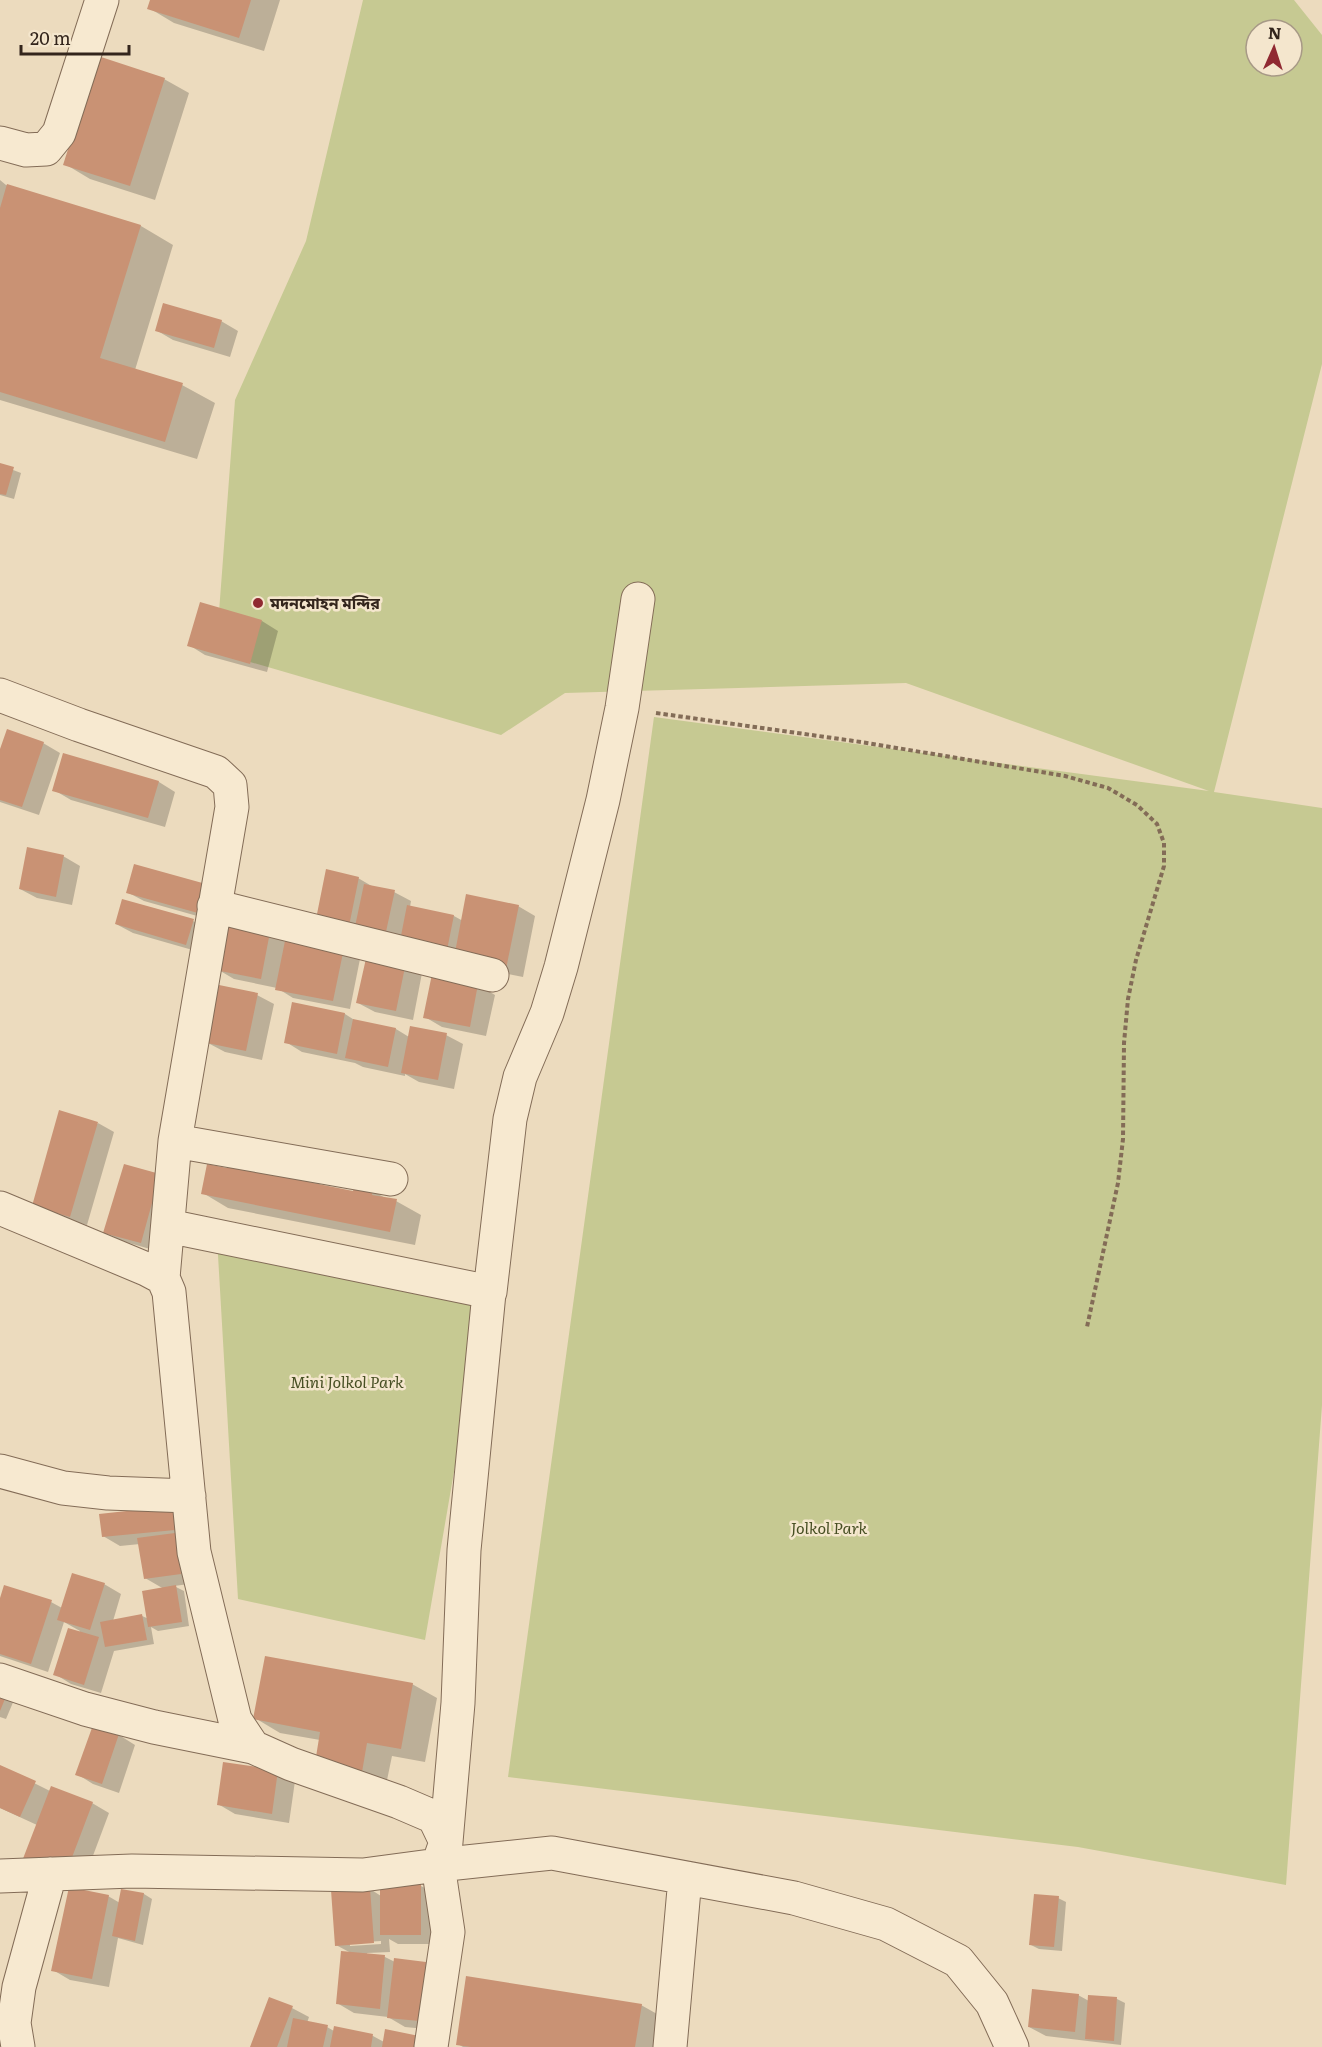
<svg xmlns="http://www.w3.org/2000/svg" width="1322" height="2047" font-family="Literata,'Noto Sans Bengali',serif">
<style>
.green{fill:#c6c992;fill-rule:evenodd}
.shadow{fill:#0003;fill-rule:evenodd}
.building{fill:#c99274}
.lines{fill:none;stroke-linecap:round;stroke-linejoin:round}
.minor-casing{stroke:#836c57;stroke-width:35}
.path{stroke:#836c57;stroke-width:4;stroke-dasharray:4.5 3;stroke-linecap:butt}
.minor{stroke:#f7e9d0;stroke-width:33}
.poi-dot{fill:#902931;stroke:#f4e6cd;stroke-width:2}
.labels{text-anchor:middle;stroke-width:5;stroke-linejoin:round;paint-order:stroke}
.poi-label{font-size:16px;font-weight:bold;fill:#33251c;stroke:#f4e6cd;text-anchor:start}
.park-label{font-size:16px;font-style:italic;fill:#474f23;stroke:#f4e6cd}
</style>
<rect width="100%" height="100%" fill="#ecdbbe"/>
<path class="green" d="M 363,0 L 1294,0 L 1322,35 L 1322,364 L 1214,792 L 1322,808 L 1322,1405 L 1286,1885 L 1078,1847 L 508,1777 L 654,717 L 1209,791 L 906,683 L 565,693 L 501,735 L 216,652 L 235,400 L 306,241 ZM 1256,30 L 1292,30 L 1292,66 L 1256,66 Z
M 217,1238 L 487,1280 L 425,1640 L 238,1599 Z"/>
<path class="shadow" d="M 151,0 L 280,0 L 264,51 L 174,23 L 149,8 Z
M 164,79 L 189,93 L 155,200 L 90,179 L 65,164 Z
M 0,180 L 6,185 L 141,226 L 173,245 L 135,370 L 182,385 L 215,403 L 197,459 L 0,400 Z
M 221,321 L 238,331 L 230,357 L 173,340 L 156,330 Z
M 0,465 L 21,473 L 14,499 L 0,495 Z
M 262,621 L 278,631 L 267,672 L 205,655 L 189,645 Z
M 43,743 L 60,753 L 39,815 L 0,802 L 0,754 Z
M 64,755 L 159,782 L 175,792 L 165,827 L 71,800 L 54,790 Z
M 63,856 L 80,866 L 72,905 L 37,898 L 20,889 Z
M 135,865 L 215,921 L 144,901 L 127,892 Z
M 358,878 L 375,888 L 394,892 L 411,901 L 410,907 L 454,916 L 463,921 L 518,906 L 535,916 L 523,977 L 472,967 L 334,928 Z
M 193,921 L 210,930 L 203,953 L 133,933 L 116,924 Z
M 270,933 L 286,942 L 360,959 L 350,1009 L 293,998 L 277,988 L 234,979 L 217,969 Z
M 368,955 L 422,973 L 413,1020 L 375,1012 L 358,1003 Z
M 478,985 L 495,995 L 486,1036 L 442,1027 L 425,1017 Z
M 257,995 L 274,1004 L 262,1060 L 225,1052 L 208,1043 Z
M 293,1004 L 345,1014 L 356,1021 L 396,1029 L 409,1037 L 446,1035 L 463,1044 L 454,1089 L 419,1082 L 405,1074 L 405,1076 L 363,1067 L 355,1063 L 302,1052 L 286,1042 Z
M 98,1123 L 114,1132 L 87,1225 L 50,1215 L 33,1205 Z
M 160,1176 L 157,1251 L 122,1241 L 105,1232 Z
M 308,1178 L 325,1187 L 354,1193 L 373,1191 L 387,1199 L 396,1201 L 421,1215 L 415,1245 L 228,1208 L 203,1193 Z
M 173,1508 L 197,1583 L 174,1586 L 184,1591 L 189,1626 L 158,1631 L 151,1627 L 154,1644 L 114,1651 L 101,1693 L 71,1684 L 55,1674 L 80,1631 L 64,1622 L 48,1672 L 0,1656 L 0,1603 L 51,1602 L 62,1608 L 104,1584 L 121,1594 L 113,1621 L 142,1616 L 149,1619 L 164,1589 L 145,1578 L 140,1544 L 120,1546 L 103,1536 Z
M 412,1684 L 437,1698 L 425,1762 L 392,1756 L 386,1785 L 341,1777 L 320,1740 L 280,1733 L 255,1718 Z
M 0,1693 L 14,1700 L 6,1719 L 0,1717 Z
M 94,1726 L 119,1735 L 135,1745 L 119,1793 L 93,1784 L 77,1774 Z
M 0,1766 L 50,1791 L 92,1803 L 109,1813 L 88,1869 L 71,1868 L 37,1825 L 0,1808 Z
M 278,1772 L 295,1781 L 289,1823 L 235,1814 L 218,1804 Z
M 421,1886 L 438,1895 L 438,1944 L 398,1944 L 389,1939 L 390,1952 L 367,1953 L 367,1955 L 385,1957 L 395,1962 L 425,1963 L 442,1973 L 436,2030 L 405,2027 L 388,2017 L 354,2013 L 337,2003 L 351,1953 L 336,1945 L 370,1889 L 381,1896 ZM 381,1941 L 381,1944 L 350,1946 L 350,1943 Z
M 122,1891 L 144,1894 L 152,1899 L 143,1945 L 118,1938 L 109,1987 L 70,1980 L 53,1970 L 108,1896 L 120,1903 Z
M 1058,1898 L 1066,1902 L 1062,1951 L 1039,1949 L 1031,1945 Z
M 1078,1995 L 1089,2001 L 1117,1999 L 1125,2003 L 1121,2045 L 1046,2036 L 1029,2027 Z
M 641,2005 L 666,2019 L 662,2047 L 463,2047 L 458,2044 Z
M 292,2008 L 309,2017 L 307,2023 L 327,2027 L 334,2031 L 335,2028 L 373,2036 L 384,2042 L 439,2047 L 251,2047 Z"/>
<path class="building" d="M 150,0 L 251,0 L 239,38 L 147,9 Z
M 98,56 L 165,78 L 130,186 L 63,165 Z
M 7,184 L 141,225 L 100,358 L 183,383 L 165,442 L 0,392 L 0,208 Z
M 163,303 L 222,320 L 214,348 L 155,331 Z
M 0,463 L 14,467 L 6,495 L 0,494 Z
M 200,602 L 262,620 L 250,664 L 187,646 Z
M 7,729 L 44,742 L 22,807 L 0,800 L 0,749 Z
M 63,753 L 159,781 L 148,818 L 52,791 Z
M 27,847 L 64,855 L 56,897 L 19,889 Z
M 134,864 L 206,884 L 198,913 L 126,893 Z
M 326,869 L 359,877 L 349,926 L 316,919 Z
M 364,884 L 395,890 L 384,941 L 353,936 Z
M 466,894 L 519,905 L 506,969 L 454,958 Z
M 122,899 L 194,919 L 186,945 L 115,924 Z
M 407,905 L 454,915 L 447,950 L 400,941 Z
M 225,923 L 270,932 L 261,979 L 215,970 Z
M 286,936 L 344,948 L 333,1001 L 275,990 Z
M 367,954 L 406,962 L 396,1011 L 356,1003 Z
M 432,974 L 478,984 L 470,1027 L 423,1018 Z
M 219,985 L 258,993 L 246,1051 L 207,1043 Z
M 292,1002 L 345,1013 L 337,1054 L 284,1043 Z
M 353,1019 L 396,1028 L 388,1067 L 345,1058 Z
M 410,1026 L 447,1033 L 438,1080 L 401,1073 Z
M 59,1110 L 98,1122 L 70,1217 L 32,1206 Z
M 228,1162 L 247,1170 L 289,1178 L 290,1172 L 309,1176 L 308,1182 L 353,1191 L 355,1185 L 373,1189 L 372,1195 L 397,1199 L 390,1232 L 201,1194 L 207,1164 L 227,1168 Z
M 124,1164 L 160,1174 L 141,1243 L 103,1233 Z
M 173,1506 L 175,1530 L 102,1537 L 99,1514 Z
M 175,1533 L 181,1574 L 144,1579 L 137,1538 Z
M 72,1573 L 105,1583 L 90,1630 L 57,1620 Z
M 4,1585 L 52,1600 L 31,1664 L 0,1654 L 0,1598 Z
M 176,1585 L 182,1622 L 148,1627 L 142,1591 Z
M 142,1614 L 147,1640 L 105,1647 L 100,1622 Z
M 68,1628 L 99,1637 L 84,1685 L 53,1675 Z
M 265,1656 L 413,1683 L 401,1749 L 367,1743 L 362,1772 L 315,1763 L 320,1732 L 253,1719 Z
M 0,1691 L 7,1694 L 0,1711 Z
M 93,1725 L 119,1734 L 102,1784 L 75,1775 Z
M 223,1762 L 278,1770 L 272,1814 L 217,1805 Z
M 0,1765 L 36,1781 L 20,1817 L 0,1808 Z
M 51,1786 L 93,1802 L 71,1860 L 19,1869 Z
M 421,1884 L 421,1935 L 380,1935 L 380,1885 Z
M 69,1887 L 109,1895 L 92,1979 L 51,1971 Z
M 370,1888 L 374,1943 L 335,1946 L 331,1890 Z
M 121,1889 L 144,1893 L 135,1941 L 112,1936 Z
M 1034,1894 L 1059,1896 L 1054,1947 L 1029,1945 Z
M 341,1951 L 385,1955 L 380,2009 L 336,2004 Z
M 394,1958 L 426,1962 L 420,2021 L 387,2018 Z
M 466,1976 L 642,2004 L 635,2047 L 471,2047 L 456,2045 Z
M 1032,1989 L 1079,1994 L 1075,2032 L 1028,2027 Z
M 1088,1995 L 1117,1997 L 1114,2041 L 1085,2039 Z
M 269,1997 L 293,2006 L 277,2047 L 250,2047 Z
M 293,2018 L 328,2025 L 323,2047 L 287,2047 Z
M 334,2026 L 373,2034 L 371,2047 L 330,2047 Z
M 385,2029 L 424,2037 L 422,2047 L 382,2047 Z"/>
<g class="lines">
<g class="minor-casing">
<path id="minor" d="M 0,143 L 26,150 L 46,149 L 59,133 L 102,0
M 0,695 L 79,725 L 216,772 L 230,785 L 232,807 L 175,1141 L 163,1278
M 214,906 L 492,975
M 175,1141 L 391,1179
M 0,1208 L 146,1269 L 163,1278 L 169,1292 L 194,1552 L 235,1720 L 253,1747 L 291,1764 L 399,1802 L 434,1817 L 446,1842 L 438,1865 L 363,1875 L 132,1871 L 0,1876
M 168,1226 L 490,1292 L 510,1119 L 520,1077 L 547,1013 L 561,967 L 603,800 L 622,708 L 638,599
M 0,1471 L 63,1488 L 108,1493 L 189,1496
M 0,1680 L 85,1709 L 154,1727 L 253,1747
M 446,1842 L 458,1703 L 464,1550 L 489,1293
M 18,2047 L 14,2023 L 19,1987 L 50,1874
M 431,2047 L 448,1932 L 438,1865 L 552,1853 L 794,1898 L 886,1924 L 958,1961 L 992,2003 L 1012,2047
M 670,2047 L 685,1878"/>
</g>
<path class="path" d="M 656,713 L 861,742 L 1065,776 L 1108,788 L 1137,805 L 1157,824 L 1164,843 L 1164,866 L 1136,960 L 1128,999 L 1124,1043 L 1123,1139 L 1118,1183 L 1087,1327"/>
<use href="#minor" class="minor"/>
</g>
<circle class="poi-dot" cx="258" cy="603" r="6"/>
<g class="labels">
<g class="poi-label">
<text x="270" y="609">মদনমোহন মন্দির</text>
</g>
<g class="park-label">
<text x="347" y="1388">Mini Jolkol Park</text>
<text x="829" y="1534">Jolkol Park</text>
</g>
</g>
<g transform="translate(1274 48) rotate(3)"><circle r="28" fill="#f4e6cd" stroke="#a79986" stroke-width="1.5"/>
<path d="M0-4.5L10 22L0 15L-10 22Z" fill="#902931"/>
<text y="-9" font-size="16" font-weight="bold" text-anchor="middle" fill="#33251c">N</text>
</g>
<path d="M21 45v9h108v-9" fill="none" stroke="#33251c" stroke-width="3"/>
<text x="30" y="45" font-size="18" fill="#33251c" stroke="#f4e6cd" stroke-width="4.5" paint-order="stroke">20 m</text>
</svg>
